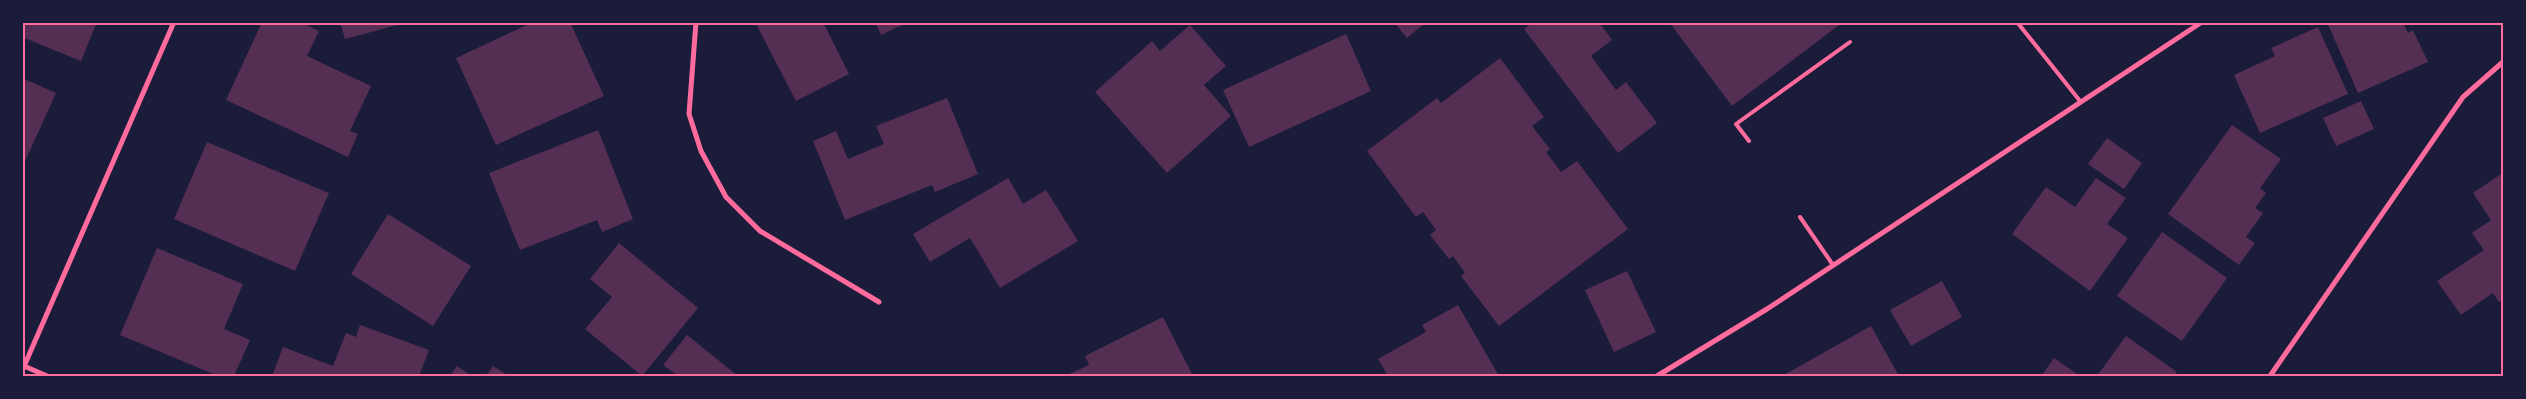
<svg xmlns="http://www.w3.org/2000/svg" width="2526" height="399" font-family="Raleway,sans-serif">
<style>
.building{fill:#542f53}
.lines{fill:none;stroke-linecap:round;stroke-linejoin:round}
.service{stroke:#ff6b9d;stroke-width:4}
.minor{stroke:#ff6b9d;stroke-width:5}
.neatline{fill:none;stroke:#ff6b9d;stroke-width:2}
</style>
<rect width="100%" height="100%" fill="#1b1b3a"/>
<path class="building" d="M 22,22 L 97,22 L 81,61 L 22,37 Z
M 262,22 L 301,22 L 319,31 L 307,56 L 371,86 L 350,131 L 358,134 L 348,157 L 226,100 Z
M 340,22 L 405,22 L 405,23 L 345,39 Z
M 533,22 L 570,22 L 604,96 L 496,145 L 456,58 Z
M 755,22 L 823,22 L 849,74 L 796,101 Z
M 875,22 L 908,22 L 881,35 Z
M 1394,22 L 1426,22 L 1407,38 Z
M 1533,22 L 1599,22 L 1612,40 L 1591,56 L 1616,90 L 1626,82 L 1657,123 L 1618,153 L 1524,29 Z
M 1669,22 L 1843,22 L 1732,106 Z
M 2327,22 L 2403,22 L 2408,33 L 2413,30 L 2428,62 L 2358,93 Z
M 1190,25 L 1226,66 L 1204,85 L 1231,116 L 1167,173 L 1095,92 L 1152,41 L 1160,51 Z
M 2318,27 L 2348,94 L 2260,133 L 2234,75 L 2275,56 L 2271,48 Z
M 1346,34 L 1371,91 L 1249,147 L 1223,90 Z
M 1500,58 L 1544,117 L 1532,126 L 1550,149 L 1546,152 L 1561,172 L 1577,161 L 1628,229 L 1499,326 L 1461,276 L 1465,273 L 1453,256 L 1449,259 L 1430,235 L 1436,230 L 1423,212 L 1416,217 L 1367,151 L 1437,98 L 1441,103 Z
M 22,78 L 56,93 L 22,168 Z
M 947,98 L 978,174 L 935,192 L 932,185 L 845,220 L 813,141 L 836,131 L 848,159 L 884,144 L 876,126 Z
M 2361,101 L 2374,129 L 2336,146 L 2323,118 Z
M 2232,125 L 2281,159 L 2260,188 L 2266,193 L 2255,208 L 2263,213 L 2246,237 L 2255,243 L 2239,265 L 2168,214 Z
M 598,130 L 633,219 L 602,232 L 597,220 L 520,250 L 489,173 Z
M 2107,138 L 2142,163 L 2124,189 L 2088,164 Z
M 207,142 L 329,193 L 295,271 L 174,219 Z
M 2504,172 L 2504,299 L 2499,302 L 2493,293 L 2461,315 L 2437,281 L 2484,250 L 2472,233 L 2491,220 L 2473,193 Z
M 1008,178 L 1023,204 L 1046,190 L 1078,241 L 1000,288 L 970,238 L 930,262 L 913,234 Z
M 2096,178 L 2126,198 L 2107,224 L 2128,238 L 2090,291 L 2012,234 L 2046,187 L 2075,207 Z
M 388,214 L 471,266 L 433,326 L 351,274 Z
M 2162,232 L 2227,278 L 2182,341 L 2117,296 Z
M 619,243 L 698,308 L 642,376 L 585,329 L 612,297 L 590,279 Z
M 157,248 L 243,284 L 224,329 L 250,340 L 234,376 L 218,376 L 120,335 Z
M 1627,271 L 1656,332 L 1614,352 L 1585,290 Z
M 1942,281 L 1962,317 L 1911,346 L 1890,310 Z
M 1458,305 L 1499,376 L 1388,376 L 1378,359 L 1426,332 L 1422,325 Z
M 1163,317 L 1193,376 L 1065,376 L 1089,365 L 1085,356 Z
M 360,325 L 429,350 L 419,376 L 272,376 L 283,347 L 333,366 L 346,333 L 356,337 Z
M 1871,326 L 1899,376 L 1782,376 Z
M 687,335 L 738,376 L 678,376 L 663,365 Z
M 2126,336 L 2177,372 L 2173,376 L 2097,376 Z
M 2054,358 L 2080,376 L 2044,376 L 2042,375 Z
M 457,366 L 472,376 L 450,376 Z
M 493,366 L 509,376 L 486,376 Z"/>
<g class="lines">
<path class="service" d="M 2017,22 L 2080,101
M 1749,141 L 1736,124 L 1850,42
M 1800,217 L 1833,265"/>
<path class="minor" d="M 696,22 L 689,114 L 701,151 L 726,197 L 760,231 L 879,302
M 24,366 L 47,376
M 22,371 L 174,22
M 1657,376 L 1767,309 L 2202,22
M 2270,376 L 2463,97 L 2504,61"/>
</g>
<rect width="2526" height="399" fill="none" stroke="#1b1b3a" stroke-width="48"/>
<rect x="24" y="24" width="2478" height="351" class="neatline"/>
</svg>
